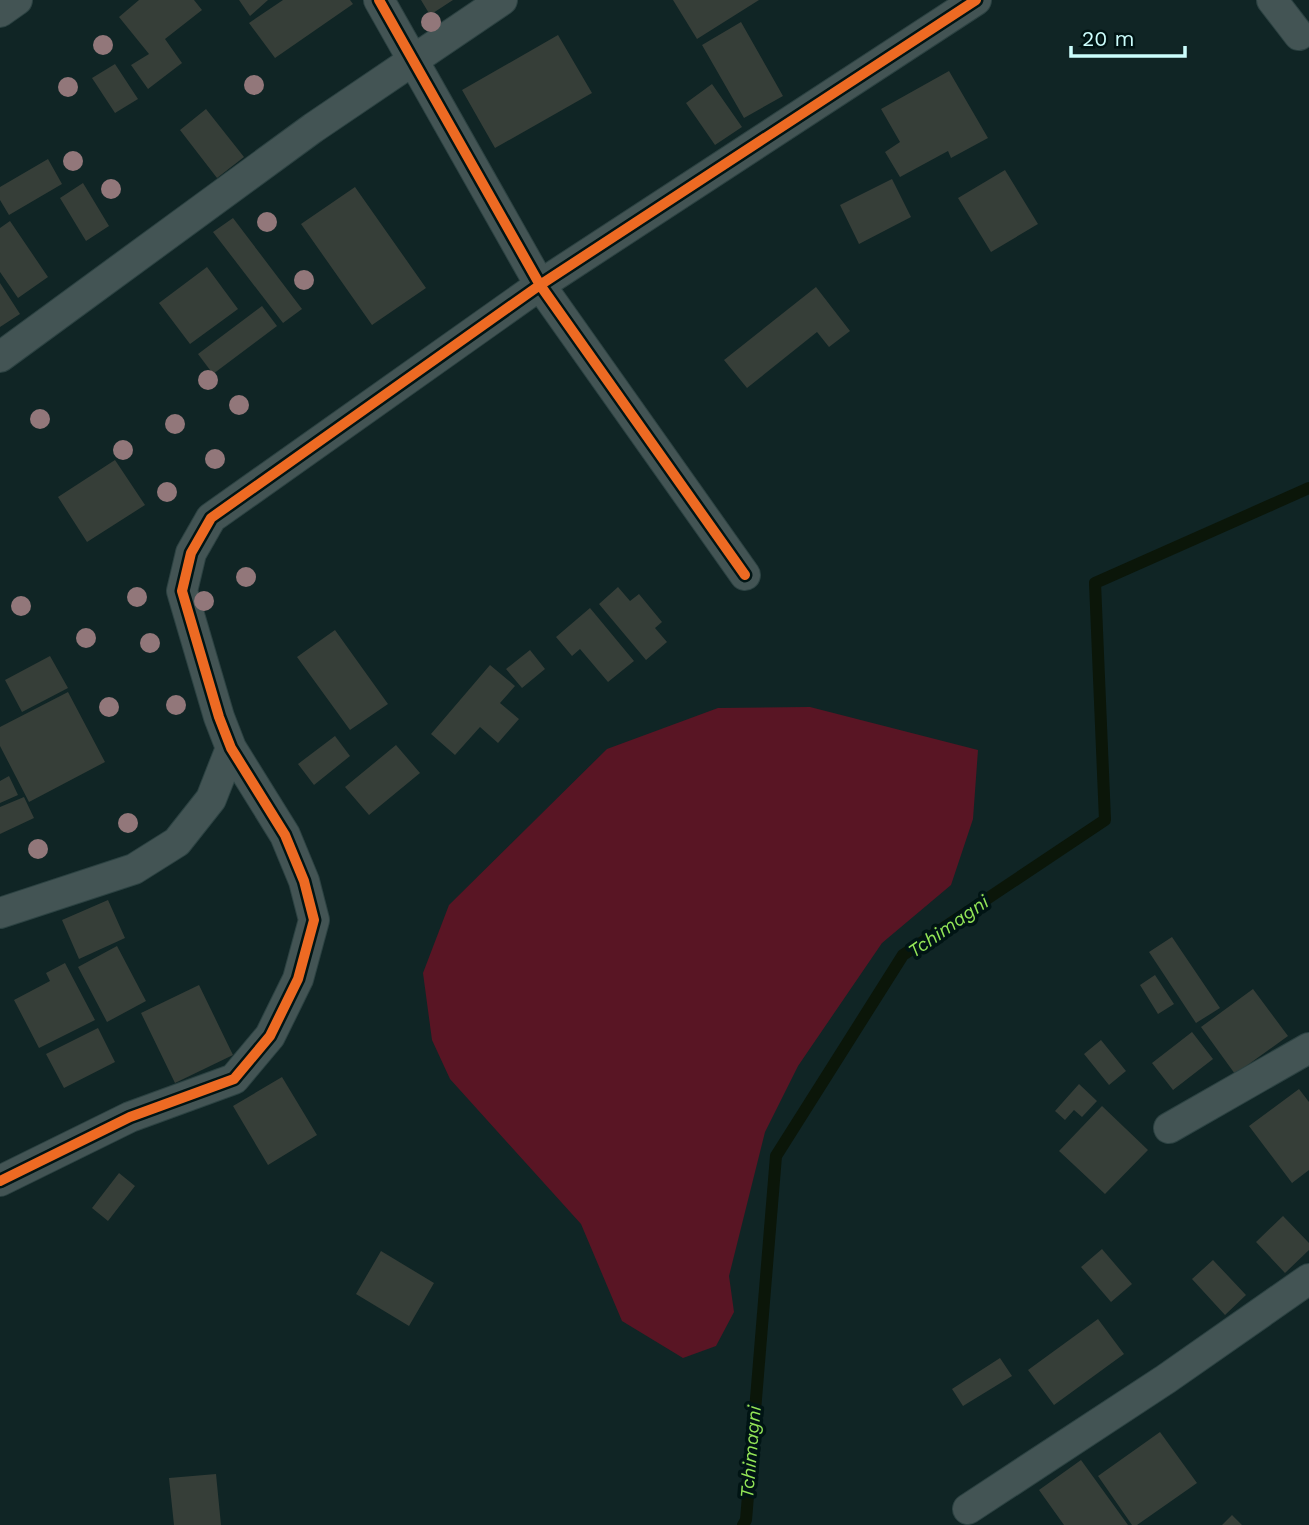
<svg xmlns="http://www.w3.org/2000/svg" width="1309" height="1525" font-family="'Work Sans',sans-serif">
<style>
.green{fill:#591524}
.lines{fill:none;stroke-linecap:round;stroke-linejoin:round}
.stream{stroke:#0b1609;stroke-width:12}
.building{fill:#363e38}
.street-casing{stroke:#2c4242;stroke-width:32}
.street{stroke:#435454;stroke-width:30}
.cycleway-casing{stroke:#001414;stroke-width:15}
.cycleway{stroke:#ed6a23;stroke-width:10}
.tree{fill:#92777a}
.labels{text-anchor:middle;stroke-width:7;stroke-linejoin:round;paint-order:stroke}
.water-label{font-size:19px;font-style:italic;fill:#93e657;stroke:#001414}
</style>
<rect width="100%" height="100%" fill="#102525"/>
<path class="green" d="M 810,707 L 978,750 L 973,819 L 951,885 L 882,943 L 798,1066 L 765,1132 L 729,1276 L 734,1312 L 716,1346 L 683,1358 L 622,1321 L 581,1224 L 450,1079 L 432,1040 L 423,973 L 449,905 L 607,749 L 718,708 Z"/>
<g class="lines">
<path class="stream" d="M 743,1525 L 746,1520 L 776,1156 L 903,955 L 1105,820 L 1095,583 L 1309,488"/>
</g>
<path class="building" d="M 139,0 L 194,0 L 202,10 L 165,39 L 182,63 L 148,89 L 131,65 L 149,54 L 119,17 Z
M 239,0 L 268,0 L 250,16 Z
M 283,0 L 350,0 L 353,4 L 275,58 L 249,23 Z
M 421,0 L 453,0 L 430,15 Z
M 673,0 L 759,0 L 697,39 Z
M 741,22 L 783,96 L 744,118 L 702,45 Z
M 558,35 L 592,93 L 495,148 L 462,90 Z
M 115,64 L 138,99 L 115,113 L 92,78 Z
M 949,71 L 988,138 L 951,158 L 948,151 L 900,177 L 885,152 L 900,142 L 881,109 Z
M 712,84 L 742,127 L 715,145 L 686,103 Z
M 206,109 L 244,157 L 217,178 L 180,130 Z
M 48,159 L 62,184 L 9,215 L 0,200 L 0,187 Z
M 1005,170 L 1038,224 L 991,252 L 958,198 Z
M 892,179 L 911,217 L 859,244 L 840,205 Z
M 83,183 L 109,226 L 86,241 L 60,198 Z
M 355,187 L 426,288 L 372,325 L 301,224 Z
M 233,218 L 302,309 L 283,323 L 213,232 Z
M 10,221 L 48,277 L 18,298 L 0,272 L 0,228 Z
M 207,267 L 238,309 L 190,344 L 159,303 Z
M 0,283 L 20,314 L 0,327 Z
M 816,287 L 850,331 L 829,347 L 817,332 L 747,388 L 724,360 Z
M 262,306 L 277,326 L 213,374 L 198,354 Z
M 115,460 L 145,505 L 87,542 L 58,497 Z
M 618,587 L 630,601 L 639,594 L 662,622 L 655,628 L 667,642 L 646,660 L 599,604 Z
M 590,608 L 634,661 L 608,682 L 580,649 L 572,656 L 556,637 Z
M 335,630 L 388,704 L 350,730 L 297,657 Z
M 530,650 L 545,669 L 522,688 L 506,669 Z
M 50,656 L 68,688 L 22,712 L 5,680 Z
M 490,665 L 515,686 L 500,703 L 519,719 L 498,743 L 480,727 L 455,755 L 431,734 Z
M 68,692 L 105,762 L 29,802 L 0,746 L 0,727 Z
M 335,736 L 350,756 L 314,785 L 298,764 Z
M 396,745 L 420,773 L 369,815 L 345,787 Z
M 9,776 L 18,795 L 0,803 L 0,781 Z
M 24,797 L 34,818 L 0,834 L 0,807 Z
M 108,900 L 125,938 L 79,959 L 62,920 Z
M 1172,937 L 1220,1008 L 1196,1023 L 1149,952 Z
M 117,946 L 146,1001 L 107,1022 L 78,967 Z
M 65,963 L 95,1020 L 39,1048 L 14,1000 L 50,981 L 46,973 Z
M 1155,975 L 1174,1004 L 1158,1014 L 1140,985 Z
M 199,985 L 233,1055 L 175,1083 L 141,1013 Z
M 1253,989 L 1288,1036 L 1235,1074 L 1201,1027 Z
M 98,1028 L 115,1062 L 64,1088 L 46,1054 Z
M 1192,1032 L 1213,1059 L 1173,1090 L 1152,1063 Z
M 1101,1040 L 1126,1071 L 1109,1085 L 1084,1054 Z
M 282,1077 L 317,1135 L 268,1165 L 233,1106 Z
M 1079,1084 L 1097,1101 L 1082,1117 L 1074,1110 L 1065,1120 L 1055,1111 Z
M 1299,1089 L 1309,1102 L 1309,1170 L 1292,1183 L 1249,1126 Z
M 1102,1106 L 1148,1150 L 1105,1194 L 1059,1151 Z
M 119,1173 L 135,1186 L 108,1221 L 92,1208 Z
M 1283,1216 L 1309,1243 L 1309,1250 L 1285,1273 L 1256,1242 Z
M 1102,1249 L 1132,1284 L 1111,1302 L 1081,1267 Z
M 381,1251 L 434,1283 L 409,1326 L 356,1294 Z
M 1213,1260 L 1246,1295 L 1225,1315 L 1192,1279 Z
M 1098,1319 L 1124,1354 L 1054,1405 L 1028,1370 Z
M 1000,1358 L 1012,1376 L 963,1406 L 952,1389 Z
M 1160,1432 L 1197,1483 L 1137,1525 L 1132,1525 L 1098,1476 Z
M 1081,1460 L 1128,1525 L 1064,1525 L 1039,1490 Z
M 216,1474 L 221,1525 L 174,1525 L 169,1478 Z
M 1232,1515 L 1242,1525 L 1222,1525 Z"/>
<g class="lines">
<g class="street-casing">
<path id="street" d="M 379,0 L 540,285 L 745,575
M 1272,0 L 1299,35
M 0,12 L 17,0
M 0,357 L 313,128 L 502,0
M 0,913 L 134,869 L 177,842 L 211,799 L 231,748
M 1169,1128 L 1309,1048
M 0,1181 L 130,1117 L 234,1079 L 270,1036 L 298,979 L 314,920 L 304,881 L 285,835 L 231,748 L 219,717 L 182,591 L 191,553 L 211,518 L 540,285 L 976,0
M 968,1509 L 1166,1379 L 1309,1279"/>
</g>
<use href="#street" class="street"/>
<g class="cycleway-casing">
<path id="cycleway" d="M 379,0 L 540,285 L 745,575
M 0,1181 L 130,1117 L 234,1079 L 270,1036 L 298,979 L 314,920 L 304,881 L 285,835 L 231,748 L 219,717 L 182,591 L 191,553 L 211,518 L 540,285 L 976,0"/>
</g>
<use href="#cycleway" class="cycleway"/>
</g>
<g class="tree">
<circle cx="431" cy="22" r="10"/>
<circle cx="103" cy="45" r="10"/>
<circle cx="254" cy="85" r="10"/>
<circle cx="68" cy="87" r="10"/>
<circle cx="73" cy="161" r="10"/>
<circle cx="111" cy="189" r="10"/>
<circle cx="267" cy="222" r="10"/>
<circle cx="304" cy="280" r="10"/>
<circle cx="208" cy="380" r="10"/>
<circle cx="239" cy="405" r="10"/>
<circle cx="40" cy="419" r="10"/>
<circle cx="175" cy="424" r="10"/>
<circle cx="123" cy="450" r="10"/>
<circle cx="215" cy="459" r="10"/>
<circle cx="167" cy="492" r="10"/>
<circle cx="246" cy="577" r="10"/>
<circle cx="137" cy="597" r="10"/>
<circle cx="204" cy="601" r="10"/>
<circle cx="21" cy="606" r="10"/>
<circle cx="86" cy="638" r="10"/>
<circle cx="150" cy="643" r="10"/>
<circle cx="176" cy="705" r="10"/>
<circle cx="109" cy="707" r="10"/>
<circle cx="128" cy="823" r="10"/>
<circle cx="38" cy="849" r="10"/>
</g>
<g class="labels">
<g class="water-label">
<text transform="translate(948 926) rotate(-35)" y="7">Tchimagni</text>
<text transform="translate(750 1452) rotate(-85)" y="7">Tchimagni</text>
</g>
</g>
<path d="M1071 46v10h114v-10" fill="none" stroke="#ccfefd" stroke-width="3.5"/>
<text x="1082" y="46" font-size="21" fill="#ccfefd" stroke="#001414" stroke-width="5" paint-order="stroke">20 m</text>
</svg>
